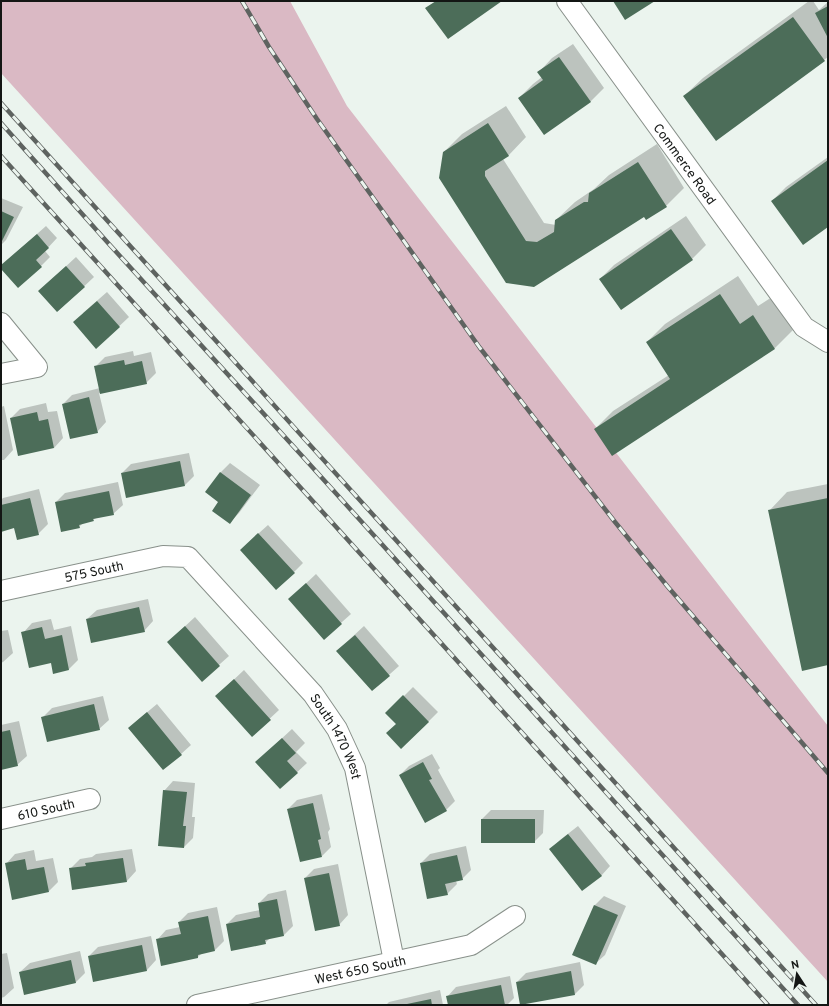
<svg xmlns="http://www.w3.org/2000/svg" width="829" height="1006" font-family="Overpass,sans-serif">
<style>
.green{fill:#dab9c4}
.shadow{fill:#0003}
.building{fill:#4c6d59}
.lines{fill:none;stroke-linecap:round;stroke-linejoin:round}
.street-casing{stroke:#88908a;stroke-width:22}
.street{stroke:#fff;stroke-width:20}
.rail-casing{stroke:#5e6360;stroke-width:4.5}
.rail{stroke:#ebf4ee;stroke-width:3;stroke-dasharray:9;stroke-linecap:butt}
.labels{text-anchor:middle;stroke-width:4;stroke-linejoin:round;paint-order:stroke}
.street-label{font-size:13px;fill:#131614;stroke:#ebf4ee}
</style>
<rect width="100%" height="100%" fill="#ebf4ee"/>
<path class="green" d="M 1,1 L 290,1 L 347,106 L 828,726 L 828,982 L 1,73 Z"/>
<path class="shadow" d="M 809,1 L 813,1 L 819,10 L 828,2 L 828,57 L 716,139 L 684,96 L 703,78 Z
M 573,44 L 604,88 L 590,102 L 519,98 L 533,84 L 542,77 L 539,72 L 552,58 Z
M 506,106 L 526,137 L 508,156 L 503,159 L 544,223 L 556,225 L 556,220 L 575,202 L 594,189 L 609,175 L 657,144 L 684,188 L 666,206 L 644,216 L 534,286 L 444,152 L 462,134 Z
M 828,157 L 828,226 L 772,201 L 786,187 Z
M 1,198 L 23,207 L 6,240 L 1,245 Z
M 686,216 L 706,245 L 692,259 L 621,309 L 600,279 L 614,265 Z
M 46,226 L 57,238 L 45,251 L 50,257 L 41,266 L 1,267 L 10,258 Z
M 76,257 L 94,277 L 58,311 L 49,282 Z
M 738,276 L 758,306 L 772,297 L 793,330 L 775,348 L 612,455 L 595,429 L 613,411 L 669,375 L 647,342 L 665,324 Z
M 107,292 L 129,317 L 96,348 L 83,313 Z
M 133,351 L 134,356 L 151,352 L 156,373 L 146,383 L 99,393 L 106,422 L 97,432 L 63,404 L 72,395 L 100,388 L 95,367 L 105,357 Z
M 46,403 L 48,412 L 57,411 L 63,438 L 54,448 L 11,418 L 20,409 Z
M 4,406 L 13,450 L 4,460 L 1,460 L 1,407 Z
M 189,453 L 194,476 L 185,485 L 127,496 L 122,473 L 131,464 Z
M 230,463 L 260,485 L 239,513 L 230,522 L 220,502 L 206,492 L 221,472 Z
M 118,482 L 123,505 L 113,514 L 96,518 L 93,520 L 83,523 L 79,527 L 56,502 L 65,493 Z
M 828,484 L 828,664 L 769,511 L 787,492 Z
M 39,489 L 48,524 L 38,534 L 15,527 L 1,531 L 1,500 L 3,498 Z
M 268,525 L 303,563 L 294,572 L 250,541 Z
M 316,574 L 351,614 L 324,638 L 299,590 Z
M 148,599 L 153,621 L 144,631 L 87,619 L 97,610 Z
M 195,617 L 229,656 L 202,680 L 168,642 Z
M 51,619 L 54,630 L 71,626 L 78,660 L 69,669 L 54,673 L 52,662 L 23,633 L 32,623 Z
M 364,626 L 399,666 L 372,690 L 337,651 Z
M 8,630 L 13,653 L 3,662 L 1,663 L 1,631 Z
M 244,670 L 279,710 L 252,735 L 226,687 Z
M 413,687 L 438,712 L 428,722 L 397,724 L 396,704 Z
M 103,696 L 109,720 L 99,729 L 43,717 L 52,708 Z
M 157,704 L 191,745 L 181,754 L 163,769 L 129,728 L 139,719 Z
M 19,721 L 27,756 L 17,765 L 1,769 L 1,725 Z
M 292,729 L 305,743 L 296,752 L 307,763 L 280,788 L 266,753 Z
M 432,754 L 440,768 L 438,770 L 455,801 L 446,810 L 400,775 L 409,766 Z
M 173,781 L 195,783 L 192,817 L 195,817 L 193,838 L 184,847 L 164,791 Z
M 322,794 L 330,829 L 328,832 L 331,847 L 322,856 L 288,809 L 297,800 Z
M 491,810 L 544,810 L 543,833 L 534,842 L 482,819 Z
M 578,826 L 610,866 L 601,876 L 550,850 L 560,840 Z
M 466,846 L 471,870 L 462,879 L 456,881 L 457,884 L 447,894 L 421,863 L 430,854 Z
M 132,849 L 136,871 L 127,881 L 70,869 L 80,859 L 92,857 L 96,854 Z
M 34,850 L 36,861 L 53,858 L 58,882 L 49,891 L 6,864 L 15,854 Z
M 338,864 L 348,915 L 339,925 L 305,878 L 314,869 Z
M 286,890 L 293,926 L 284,935 L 270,938 L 265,943 L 227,924 L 236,915 L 260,910 L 259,903 L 268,894 Z
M 604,896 L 626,906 L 605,955 L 595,964 L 574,954 L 595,905 Z
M 217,907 L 224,941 L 215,950 L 202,953 L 198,957 L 157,940 L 166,930 L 180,927 L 179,922 L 188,913 Z
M 151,936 L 156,960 L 147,970 L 89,956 L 98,947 Z
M 80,951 L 85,973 L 76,982 L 20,972 L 30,963 Z
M 7,953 L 14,988 L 4,997 L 1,998 L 1,954 Z
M 580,962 L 584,985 L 575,994 L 521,1004 L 517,982 L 526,973 Z
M 510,976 L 514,998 L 507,1005 L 449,1005 L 447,997 L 456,987 Z
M 440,990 L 443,1005 L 386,1005 L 389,1002 Z"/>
<path class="building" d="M 436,1 L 502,1 L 448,39 L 425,8 Z
M 613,1 L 655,1 L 625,20 Z
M 828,6 L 828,38 L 815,13 Z
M 793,17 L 825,61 L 716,141 L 683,96 Z
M 559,57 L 591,102 L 544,135 L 518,98 L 543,80 L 537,72 Z
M 488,123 L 509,156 L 485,171 L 485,176 L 526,241 L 537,242 L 554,232 L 555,220 L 584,202 L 588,202 L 589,193 L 638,162 L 667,207 L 646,220 L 644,217 L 534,287 L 506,283 L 439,178 L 443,152 Z
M 828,160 L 828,227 L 803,245 L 771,201 Z
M 1,211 L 14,217 L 1,243 Z
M 671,229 L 693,260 L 621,310 L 599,279 Z
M 37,234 L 49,248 L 36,260 L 42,267 L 18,288 L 1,269 L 1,265 Z
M 66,266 L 85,287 L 57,312 L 38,291 Z
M 720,294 L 740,324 L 753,315 L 775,349 L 612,456 L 594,429 L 670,379 L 646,342 Z
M 97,301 L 120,327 L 96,349 L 73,322 Z
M 124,360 L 125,365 L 142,361 L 147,384 L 100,394 L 94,366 Z
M 89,397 L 98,433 L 70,439 L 62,404 Z
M 37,412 L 39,421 L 48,419 L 54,448 L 18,456 L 10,418 Z
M 180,461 L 185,486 L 126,498 L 121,473 Z
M 220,472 L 251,495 L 230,524 L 212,511 L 218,502 L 205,492 Z
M 109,491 L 114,515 L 93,519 L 94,521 L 79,525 L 80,528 L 61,532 L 55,502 Z
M 30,498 L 39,535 L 17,540 L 14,528 L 1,532 L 1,505 Z
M 828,498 L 828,665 L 802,671 L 768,510 Z
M 258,533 L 295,573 L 276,590 L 240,550 Z
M 306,583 L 342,624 L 324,640 L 288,599 Z
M 139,607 L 145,632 L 91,643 L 86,619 Z
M 185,626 L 220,666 L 202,682 L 167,642 Z
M 42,627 L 45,639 L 62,635 L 69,670 L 53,674 L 51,663 L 29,668 L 21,632 Z
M 355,635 L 390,676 L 372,691 L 336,651 Z
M 234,679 L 271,720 L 252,737 L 215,696 Z
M 403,695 L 429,722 L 401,749 L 386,733 L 396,724 L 385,713 Z
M 94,704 L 100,730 L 47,742 L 41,717 Z
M 147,712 L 182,755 L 163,770 L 128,728 Z
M 10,730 L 18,766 L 1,770 L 1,732 Z
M 282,738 L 296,753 L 287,761 L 298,773 L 280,789 L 255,762 Z
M 423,762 L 432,779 L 429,780 L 447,811 L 425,823 L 399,775 Z
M 163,790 L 187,792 L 183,826 L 186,826 L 184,848 L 158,846 Z
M 313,803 L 321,839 L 318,840 L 322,857 L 300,862 L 287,809 Z
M 481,819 L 535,819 L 535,843 L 481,843 Z
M 568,834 L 602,876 L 582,891 L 549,849 Z
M 457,855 L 463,880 L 445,884 L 448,895 L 427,899 L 420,863 Z
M 123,858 L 127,882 L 72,890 L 69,868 L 86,866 L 85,863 Z
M 25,859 L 27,870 L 44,867 L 49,892 L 12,900 L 5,863 Z
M 329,873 L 340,926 L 315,931 L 304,878 Z
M 277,899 L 284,936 L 265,940 L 266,944 L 231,951 L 226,924 L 260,917 L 258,903 Z
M 594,905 L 618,915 L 596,965 L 572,955 Z
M 208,916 L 215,951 L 198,955 L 198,958 L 161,966 L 156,939 L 181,934 L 178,922 Z
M 142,945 L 147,971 L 93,982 L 88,956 Z
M 71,960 L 76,983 L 24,995 L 19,972 Z
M 571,971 L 575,995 L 520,1005 L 516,982 Z
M 501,985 L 505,1005 L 448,1005 L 446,996 Z
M 431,999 L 432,1005 L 407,1005 L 407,1004 Z"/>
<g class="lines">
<g class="street-casing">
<g id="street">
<path id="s1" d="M 567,1 L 804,327 L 828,342"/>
<path d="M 1,323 L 37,367 L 1,374"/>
<path id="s2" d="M 1,591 L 163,556 L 188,557 L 313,694 L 337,729 L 355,768 L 394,961"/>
<path id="s3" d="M 1,819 L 90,799"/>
<path id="s4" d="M 197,1005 L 471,945 L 515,916"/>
</g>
</g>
<use href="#street" class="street"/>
<g class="rail-casing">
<path id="rail" d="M 242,1 L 269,47 L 317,119 L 480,348 L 615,522 L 668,587 L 828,773
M 1,103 L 816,1005
M 1,123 L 109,244 L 304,458 L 798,1005
M 1,156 L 768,1005"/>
</g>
<use href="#rail" class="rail"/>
</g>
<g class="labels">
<g class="street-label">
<text dy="5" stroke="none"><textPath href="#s1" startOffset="201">Commerce Road</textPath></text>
<text dy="5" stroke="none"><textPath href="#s2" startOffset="95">575 South</textPath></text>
<text dy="5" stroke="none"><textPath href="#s2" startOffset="425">South 1470 West</textPath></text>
<text dy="5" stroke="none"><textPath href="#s3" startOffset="46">610 South</textPath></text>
<text dy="5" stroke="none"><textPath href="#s4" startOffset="167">West 650 South</textPath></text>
</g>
</g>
<rect width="829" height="1006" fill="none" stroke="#131614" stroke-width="4"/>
<g transform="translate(797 974) rotate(348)" stroke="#ebf4ee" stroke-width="3" paint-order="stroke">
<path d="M0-3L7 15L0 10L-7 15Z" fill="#131614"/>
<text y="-6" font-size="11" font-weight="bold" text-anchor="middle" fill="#131614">N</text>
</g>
</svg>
